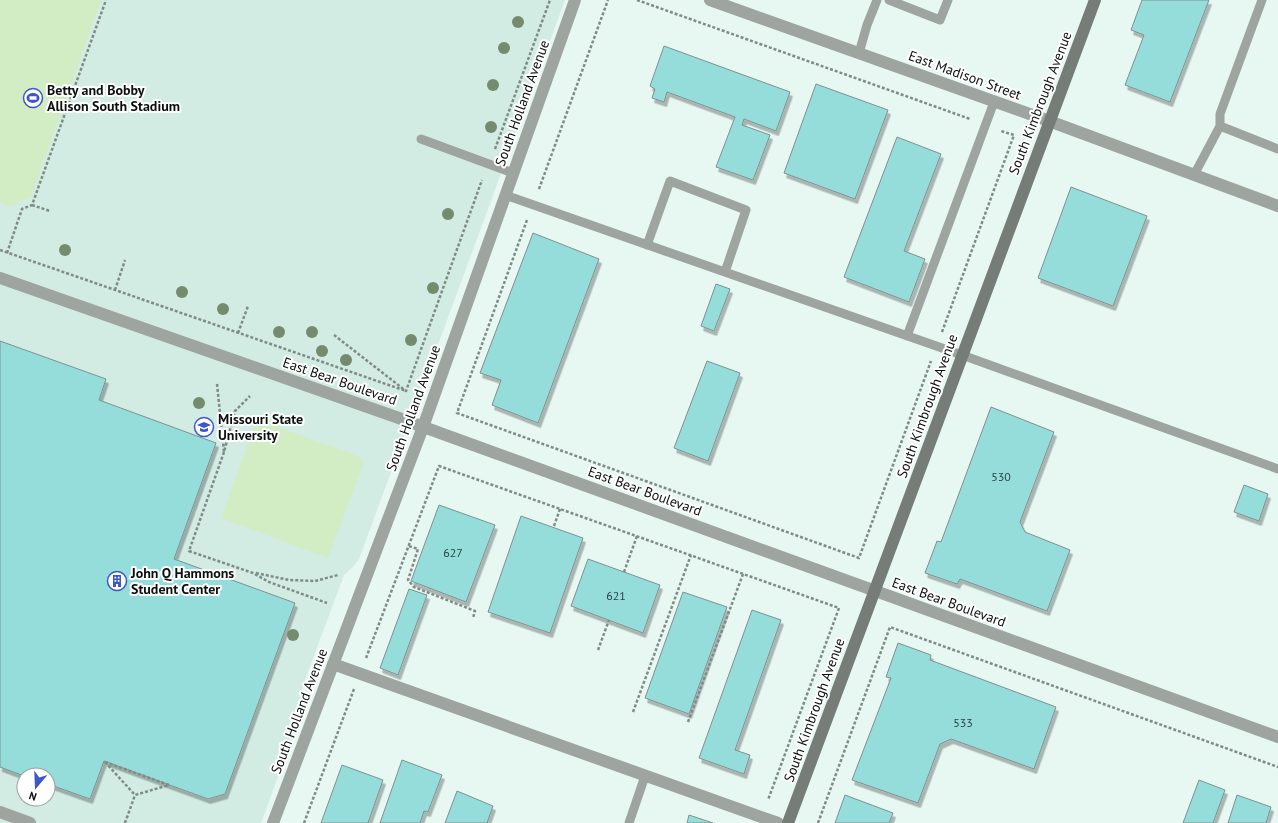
<svg xmlns="http://www.w3.org/2000/svg" width="1278" height="823" font-family="'PT Sans',sans-serif">
<style>
.built{fill:#d2ebe3;fill-rule:evenodd}
.green{fill:#d2edc3}
.building{fill:#94ddda;stroke:#80908f;filter:url(#shadow)}
.lines{fill:none;stroke-linecap:round;stroke-linejoin:round}
.path{stroke:#808b87;stroke-width:2.5;stroke-dasharray:3 2;stroke-linecap:butt}
.service{stroke:#9ea4a0;stroke-width:9}
.minor{stroke:#9ea4a0;stroke-width:12}
.secondary{stroke:#767d78;stroke-width:12}
.tree{fill:#758b6d}
.labels{text-anchor:middle;stroke-width:4;stroke-linejoin:round;paint-order:stroke}
.number-label{font-size:12px;fill:#2d4341}
.street-label{font-size:14px;fill:#0b100e;stroke:#fff}
.poi-label{font-size:14px;font-weight:bold;fill:#0b100e;stroke:#fff;text-anchor:start}
</style>
<defs>
<filter id="shadow"><feDropShadow dx="2.5" dy="4.5" stdDeviation="0" flood-color="#0004"/></filter>
</defs>
<rect width="100%" height="100%" fill="#e7f7f2"/>
<path class="built" d="M 0,0 L 565,0 L 359,559 L 353,567 L 344,575 L 303,685 L 302,692 L 302,711 L 261,823 L 0,823 ZM 24,775 L 48,775 L 48,799 L 24,799 Z"/>
<path class="green" d="M 0,0 L 101,0 L 31,197 L 11,206 L 0,202 Z
M 264,422 L 360,457 L 363,465 L 328,558 L 221,518 L 255,425 Z"/>
<path class="building" d="M 1142,0 L 1209,0 L 1170,102 L 1125,85 L 1144,35 L 1131,30 Z
M 664,46 L 790,92 L 776,131 L 744,119 L 742,125 L 770,135 L 753,180 L 716,167 L 735,117 L 667,92 L 664,102 L 652,98 L 655,89 L 650,86 Z
M 816,84 L 888,110 L 855,199 L 784,173 Z
M 897,137 L 941,154 L 904,251 L 925,259 L 909,302 L 844,277 Z
M 1071,187 L 1147,216 L 1113,306 L 1038,278 Z
M 533,233 L 599,259 L 538,423 L 492,405 L 501,380 L 480,373 Z
M 716,284 L 730,289 L 714,331 L 701,326 Z
M 0,341 L 106,379 L 99,400 L 216,443 L 174,559 L 295,603 L 225,794 L 208,799 L 104,761 L 90,799 L 48,784 L 48,775 L 24,776 L 0,767 Z
M 707,361 L 740,373 L 708,461 L 674,448 Z
M 991,407 L 1054,432 L 1020,522 L 1025,532 L 1070,550 L 1047,611 L 960,579 L 957,584 L 925,573 L 937,541 L 941,542 Z
M 1244,485 L 1268,494 L 1259,521 L 1234,512 Z
M 439,505 L 495,525 L 466,602 L 411,581 Z
M 521,516 L 583,538 L 550,633 L 488,612 Z
M 588,559 L 660,585 L 643,633 L 571,606 Z
M 409,589 L 427,595 L 398,675 L 380,668 Z
M 683,592 L 727,607 L 689,714 L 645,698 Z
M 752,610 L 781,620 L 735,750 L 750,755 L 744,774 L 699,758 Z
M 898,643 L 931,655 L 930,660 L 1056,707 L 1034,769 L 951,739 L 940,744 L 918,803 L 852,780 L 891,678 L 886,677 Z
M 402,760 L 442,775 L 428,812 L 424,811 L 420,823 L 380,823 Z
M 342,765 L 383,780 L 368,823 L 321,823 Z
M 1199,780 L 1225,790 L 1213,823 L 1183,823 Z
M 457,791 L 493,806 L 487,823 L 445,823 Z
M 845,795 L 893,813 L 889,823 L 835,823 Z
M 1237,795 L 1271,807 L 1266,823 L 1228,823 Z
M 689,815 L 713,823 L 687,823 Z"/>
<g class="lines">
<path class="path" d="M 637,0 L 970,119
M 495,149 L 550,0
M 539,189 L 608,0
M 32,205 L 50,211
M 527,220 L 457,413 L 859,558 L 931,361
M 0,250 L 406,391
M 7,253 L 22,209 L 32,205 L 106,0
M 115,290 L 125,260
M 942,332 L 1014,135 L 1001,131
M 238,333 L 248,306
M 334,335 L 406,391 L 482,180
M 217,384 L 224,452 L 235,411 L 250,396
M 224,452 L 189,551 L 253,573 L 269,582 L 327,603
M 554,526 L 560,509
M 409,546 L 418,549 L 408,580 L 414,587 L 475,611 L 473,618
M 624,572 L 637,536
M 256,573 L 289,580 L 315,581 L 338,575
M 598,650 L 609,620
M 366,658 L 439,466 L 839,608 L 768,800
M 633,712 L 691,555
M 688,722 L 743,574
M 105,762 L 169,785 L 135,795 Z
M 125,823 L 135,795
M 304,823 L 354,689
M 818,823 L 890,627 L 1278,767"/>
<path class="service" d="M 889,0 L 940,20 L 948,0
M 859,53 L 867,25 L 877,0
M 1220,126 L 1220,114 L 1262,0
M 421,139 L 513,173
M 1194,175 L 1220,126 L 1278,149
M 505,195 L 962,355 L 1278,469
M 647,245 L 670,181 L 746,210 L 725,272
M 907,336 L 994,102
M 629,823 L 645,776"/>
<path class="minor" d="M 710,0 L 1049,121 L 1278,206
M 0,278 L 396,417 L 1278,737
M 333,664 L 778,823
M 0,812 L 30,823
M 273,823 L 423,427 L 575,0"/>
<path class="secondary" d="M 788,823 L 1095,0"/>
</g>
<g class="tree">
<circle cx="518" cy="22" r="6"/>
<circle cx="504" cy="48" r="6"/>
<circle cx="493" cy="85" r="6"/>
<circle cx="491" cy="127" r="6"/>
<circle cx="448" cy="214" r="6"/>
<circle cx="65" cy="250" r="6"/>
<circle cx="433" cy="288" r="6"/>
<circle cx="182" cy="292" r="6"/>
<circle cx="223" cy="309" r="6"/>
<circle cx="279" cy="332" r="6"/>
<circle cx="312" cy="332" r="6"/>
<circle cx="411" cy="340" r="6"/>
<circle cx="322" cy="351" r="6"/>
<circle cx="346" cy="360" r="6"/>
<circle cx="199" cy="403" r="6"/>
<circle cx="293" cy="635" r="6"/>
</g>
<defs>
<g id="stadium-ring" transform="scale(1)"><circle r="9.5" fill="#fff" stroke="#3d57ca" stroke-width="1.5"/><path d="M0-5a6.5 5 0 1 0 0 10a6.5 5 0 1 0 0-10ZM-3.5-1.8h7v3.6h-7Z" fill="#3d57ca"/></g>
<g id="university-ring" transform="scale(1)"><circle r="9.5" fill="#fff" stroke="#3d57ca" stroke-width="1.5"/><path d="M0-5L7-2L0 1L-7-2ZM-4 1L0 2.5L4 1V4Q0 6-4 4Z" fill="#3d57ca"/></g>
<g id="building-ring" transform="scale(1)"><circle r="9.5" fill="#fff" stroke="#3d57ca" stroke-width="1.5"/><path d="M-4-6H4V6H1V3H-1V6H-4ZM-2.5-4.3h1.7v1.8h-1.7ZM.8-4.3h1.7v1.8H.8ZM-2.5-1h1.7V.8h-1.7ZM.8-1h1.7V.8H.8Z" fill="#3d57ca"/></g>
</defs>
<g fill-rule="evenodd">
<use href="#stadium-ring" x="33" y="98"/>
<use href="#university-ring" x="204" y="427"/>
<use href="#building-ring" x="117" y="581"/>
</g>
<g class="labels">
<g class="number-label">
<text x="1001" y="481">530</text>
<text x="453" y="557">627</text>
<text x="616" y="600">621</text>
<text x="963" y="727">533</text>
</g>
<g class="street-label">
<text transform="translate(965 75) rotate(20)" y="5">East Madison Street</text>
<text transform="translate(522 103) rotate(-70)" y="5">South Holland Avenue</text>
<text transform="translate(1040 103) rotate(-69)" y="5">South Kimbrough Avenue</text>
<text transform="translate(340 381) rotate(19)" y="5">East Bear Boulevard</text>
<text transform="translate(927 406) rotate(-70)" y="5">South Kimbrough Avenue</text>
<text transform="translate(413 408) rotate(-70)" y="5">South Holland Avenue</text>
<text transform="translate(645 491) rotate(20)" y="5">East Bear Boulevard</text>
<text transform="translate(949 602) rotate(20)" y="5">East Bear Boulevard</text>
<text transform="translate(814 710) rotate(-70)" y="5">South Kimbrough Avenue</text>
<text transform="translate(299 711) rotate(-69)" y="5">South Holland Avenue</text>
</g>
<g class="poi-label">
<text x="47" y="95">Betty and Bobby<tspan x="47" dy="16">Allison South Stadium</tspan></text>
<text x="218" y="424">Missouri State<tspan x="218" dy="16">University</tspan></text>
<text x="131" y="578">John Q Hammons<tspan x="131" dy="16">Student Center</tspan></text>
</g>
</g>
<g transform="translate(36 787) rotate(199)"><circle r="19" fill="#ffffff" stroke="#9d9f9f"/>
<path d="M0-3L7 15L0 10L-7 15Z" fill="#3d57ca"/>
<text y="-6" font-size="11" font-weight="bold" text-anchor="middle" fill="#0b100e">N</text>
</g>
</svg>
